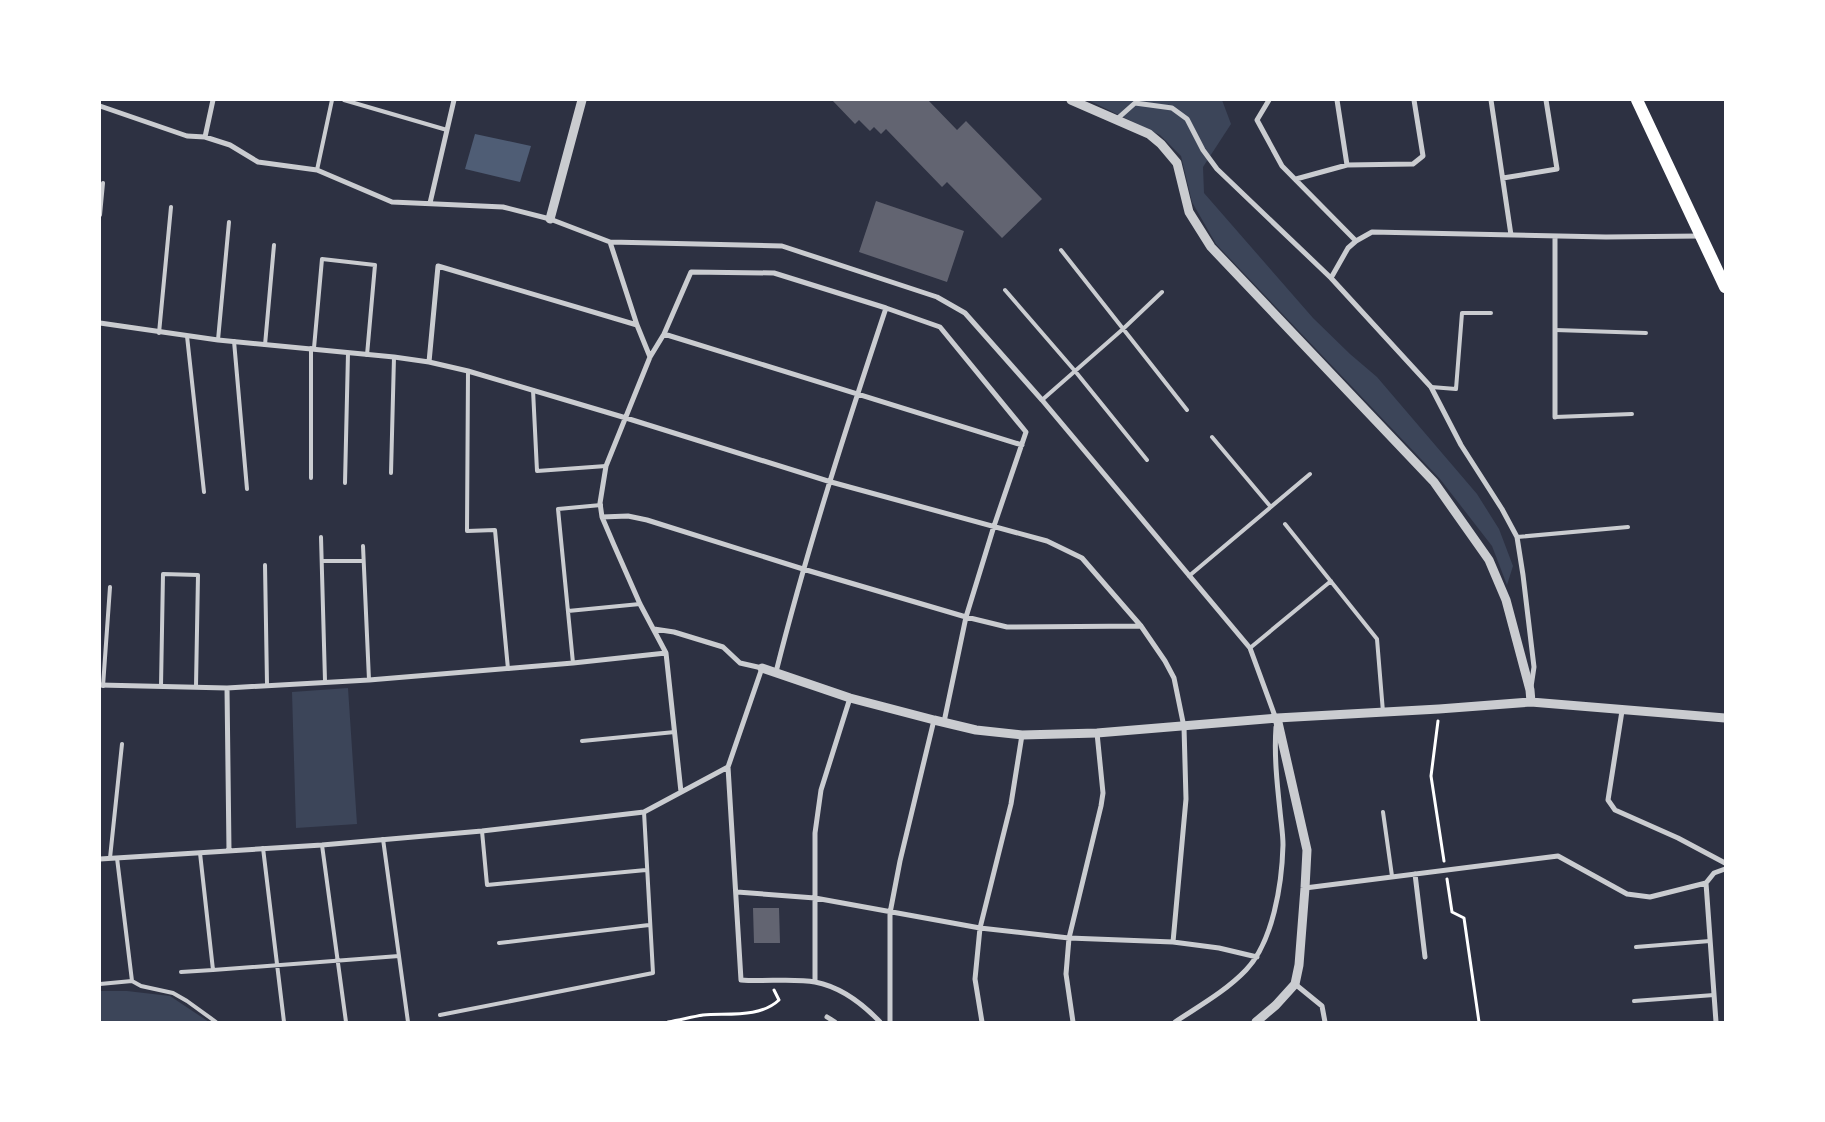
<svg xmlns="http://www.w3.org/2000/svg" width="1825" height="1122" font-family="Arial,sans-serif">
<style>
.green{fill:#3c4559}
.water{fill:#4f5d75}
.building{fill:#626471}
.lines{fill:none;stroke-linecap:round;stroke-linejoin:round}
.path{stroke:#fff;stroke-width:3}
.service{stroke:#caccd0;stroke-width:4}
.minor{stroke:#caccd0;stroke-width:5}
.tertiary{stroke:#caccd0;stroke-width:9}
.primary{stroke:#fff;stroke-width:12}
</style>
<rect width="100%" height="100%" fill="#2d3142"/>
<path class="green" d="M 1088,100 L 1222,100 L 1231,124 L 1203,167 L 1204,193 L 1313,318 L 1350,354 L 1377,377 L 1477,494 L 1499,529 L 1513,566 L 1507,585 L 1492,546 L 1440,479 L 1216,244 L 1192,202 L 1181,156 L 1160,135 Z
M 348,688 L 357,824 L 296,828 L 292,692 Z
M 100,991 L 127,991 L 170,996 L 209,1022 L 100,1022 Z"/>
<path class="water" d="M 475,134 L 531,146 L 520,182 L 465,169 Z"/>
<path class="building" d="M 832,100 L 928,100 L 957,130 L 966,121 L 1042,199 L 1002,238 L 947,182 L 942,187 L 886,129 L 881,134 L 874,127 L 870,131 L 859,120 L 855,124 Z
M 876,201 L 964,231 L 947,282 L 859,252 Z
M 753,908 L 779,908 L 780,943 L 754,943 Z"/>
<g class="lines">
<path class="path" d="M 1438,721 L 1431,776 L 1444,861
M 1447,879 L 1452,912 L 1464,918 L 1479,1022
M 668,1022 C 680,1020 691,1017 703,1015 C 728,1013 760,1018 779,1000 L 774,990"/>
<path class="service" d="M 344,100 L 447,130
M 317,170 L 332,100
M 100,215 L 103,183
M 1061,250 L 1187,410
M 1005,290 L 1075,371 L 1147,460
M 1555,330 L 1646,333
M 159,333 L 171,207
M 187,336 L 204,492
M 218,340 L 229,222
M 234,341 L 247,489
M 265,345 L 274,245
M 314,348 L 322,259 L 375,265 L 367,355
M 468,371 L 467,531 L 495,530 L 508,669
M 1431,387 L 1456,389 L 1462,313 L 1491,313
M 533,390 L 537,471 L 606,466
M 1042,400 L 1123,329 L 1162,292
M 1555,417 L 1632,414
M 1212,437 L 1270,506
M 391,473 L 394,357
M 311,478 L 311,348
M 345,483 L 348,353
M 1285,524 L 1377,639 L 1383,712
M 321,537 L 325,681
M 1517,537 L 1628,527
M 363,546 L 369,680
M 322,561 L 363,561
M 265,565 L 267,684
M 1189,576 L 1310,474
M 568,611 L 640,604
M 1250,648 L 1331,581
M 573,663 L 558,509 L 601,505
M 103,686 L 110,587
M 161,686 L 163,574 L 198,575 L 196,686
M 582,741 L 675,732
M 1383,812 L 1392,876
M 482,831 L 487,885 L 646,870
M 383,839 L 408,1022
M 322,845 L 346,1022
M 263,848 L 284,1022
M 200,853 L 213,970 L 399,956
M 110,858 L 122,744
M 117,858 L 132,981
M 499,943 L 649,925
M 1636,947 L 1710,941
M 181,972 L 213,970
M 100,984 L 132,981 L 141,986 L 173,993 L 187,1001 L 216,1022
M 1634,1001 L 1714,995
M 440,1015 L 653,973 L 644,812"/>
<path class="minor" d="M 1269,100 L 1257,120 L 1282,166 L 1356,241 L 1372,232 L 1606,237 L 1700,236
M 1337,100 L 1347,165
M 1491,100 L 1511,235
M 100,106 L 187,136 L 205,137 L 230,145 L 258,162 L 317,170 L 392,202 L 503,207 L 550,219 L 610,242 L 782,246 L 937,297 L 965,313 L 1042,400 L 1250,648 L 1276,719
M 1117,119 L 1135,103 L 1172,108 L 1187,119 L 1203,150 L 1217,169 L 1331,278 L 1431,387 L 1461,445 L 1502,509 L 1517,537 L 1523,575 L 1534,667 L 1531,687
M 205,137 L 213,100
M 1503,178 L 1557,169 L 1546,100
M 1296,179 L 1347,165 L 1413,164 L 1423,156 L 1414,100
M 430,203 L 454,100
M 610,242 L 637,325 L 650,357
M 1331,278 L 1348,248 L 1356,241
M 100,323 L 218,340 L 394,357 L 429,362 L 468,371 L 626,418 L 831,482 L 1047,541 L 1082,558 L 1141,626 L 1165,661 L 1174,678 L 1184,727 L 1186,799 L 1173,942
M 664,334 L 1022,445
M 429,362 L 438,266 L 637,325
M 1555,417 L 1555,236
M 602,517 L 628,516 L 647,520 L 803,569 L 966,617 L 1007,627 L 1141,626
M 776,672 C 807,549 846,428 886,308
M 100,685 L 227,688 L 369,680 L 573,663 L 666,653
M 227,688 L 229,850
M 1622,711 L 1608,800 L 1615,810 L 1678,838 L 1725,863
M 728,767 L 741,980 C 763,982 795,978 815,982 C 841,987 862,1003 880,1022
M 681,792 L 666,653 L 640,604 L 614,545 L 602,517 L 600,503 L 606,466 L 650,357 L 664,334 L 691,272 L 774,273 L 886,308 L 940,327 L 1026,432 L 994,526 L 966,617 L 944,722
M 100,859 L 322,845 L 482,831 L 644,812 L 728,767 L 762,668 L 740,663 L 723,647 L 674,632 L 654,629
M 1415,874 L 1425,957
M 1706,883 L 1716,1022
M 1305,888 L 1558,856 L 1627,894 L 1650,897 L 1706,883 L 1714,873 L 1725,869
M 737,892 L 815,898 L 980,928 L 1069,938 L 1173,942 L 1219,948 L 1257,957
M 815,982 L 815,833 L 821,790 L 850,698
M 1295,984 L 1322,1006 L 1325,1022
M 827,1017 L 835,1022
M 890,1022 L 890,913 L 900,861 L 934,720
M 982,1022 L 975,979 L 980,928 L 1011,804 L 1022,735
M 1073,1022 L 1066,974 L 1069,938 L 1101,806 L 1103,793 L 1097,733
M 1175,1022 C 1199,1006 1226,991 1246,970 C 1273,942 1282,884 1283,845 C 1283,834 1281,822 1280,811 C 1277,783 1274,755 1276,727"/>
<path class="tertiary" d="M 1071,100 L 1149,134 L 1161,144 L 1177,163 L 1189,212 L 1211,247 L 1434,482 L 1489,560 L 1506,600 L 1530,690 L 1531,702
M 550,219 L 582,100
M 762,668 L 850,698 L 934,720 L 976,730 L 1022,735 L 1097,733 L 1277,718 L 1439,709 L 1531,702 L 1725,718
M 1256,1022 L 1276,1005 L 1295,984 L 1299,965 L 1305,888 L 1307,850 L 1277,718"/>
<path class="primary" d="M 1637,100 L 1725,287"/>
</g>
<rect width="1825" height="1122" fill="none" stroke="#ffffff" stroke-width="202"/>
</svg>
